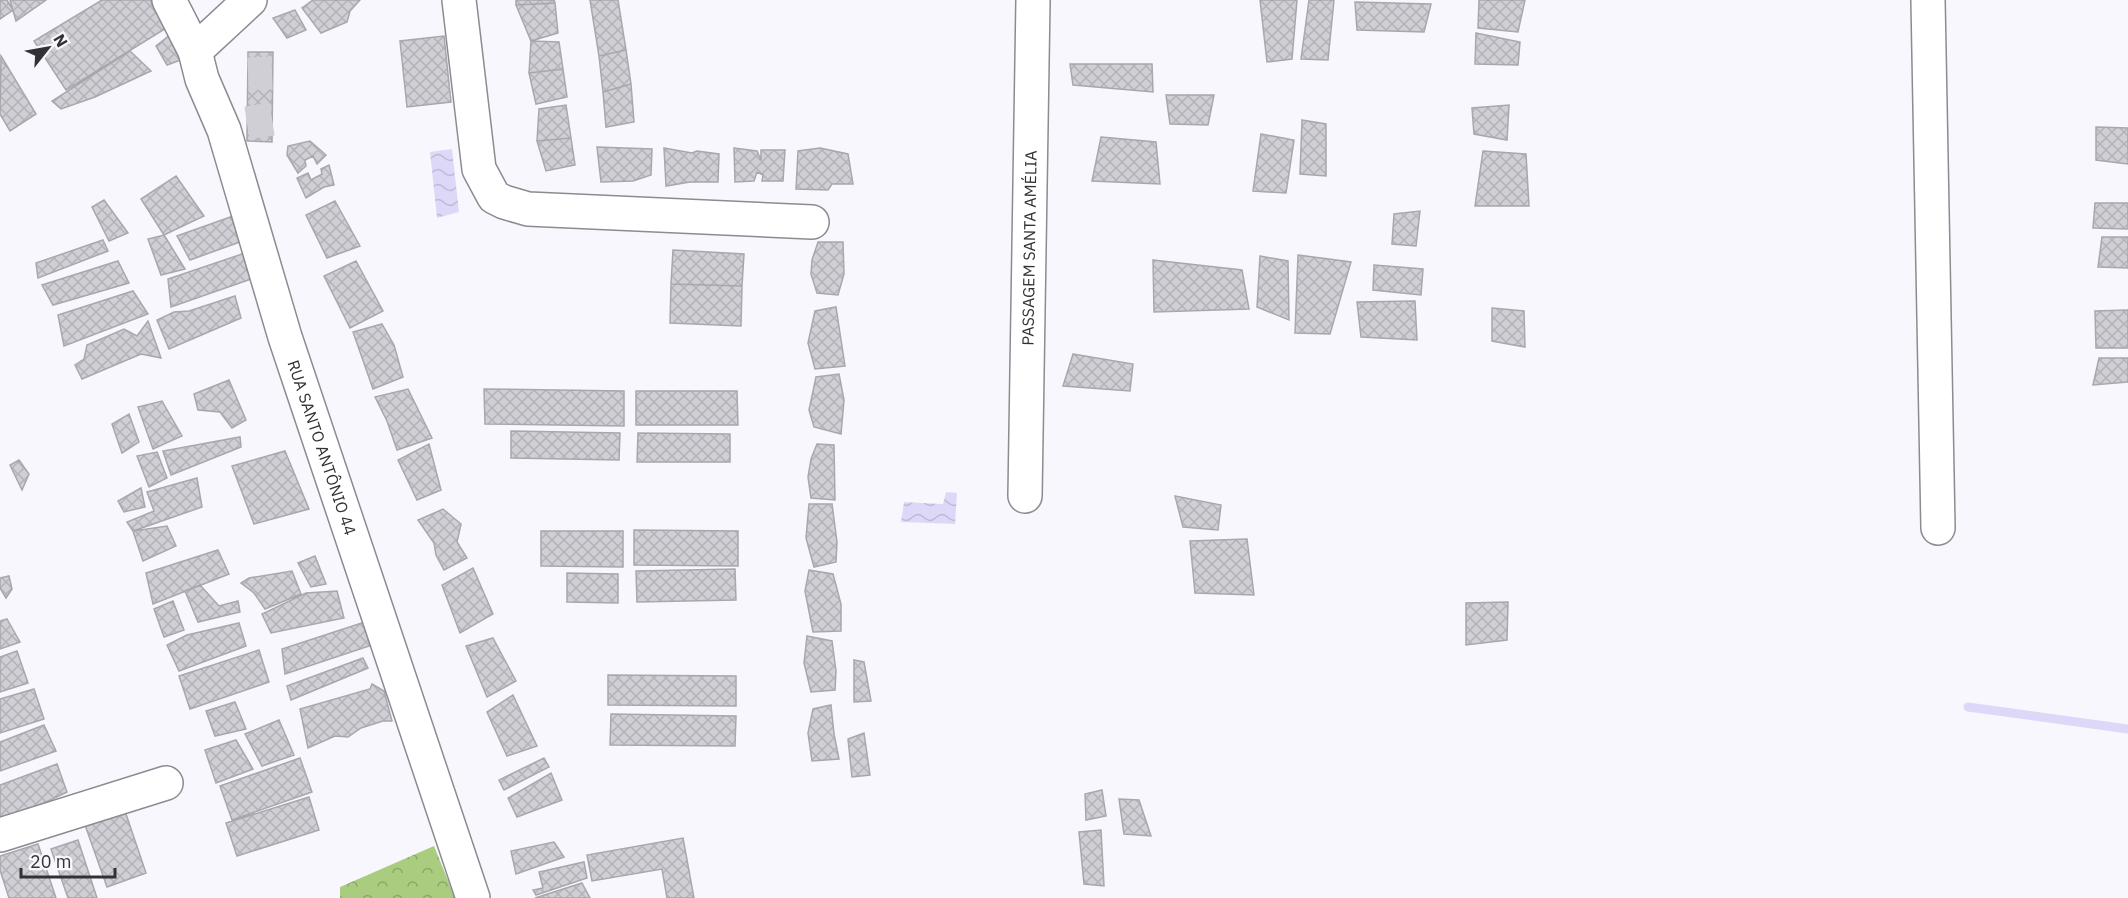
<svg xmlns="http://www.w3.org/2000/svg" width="2128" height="898" font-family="'IBM Plex Sans',sans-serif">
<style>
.forest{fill:url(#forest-crowns)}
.water{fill:url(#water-waves)}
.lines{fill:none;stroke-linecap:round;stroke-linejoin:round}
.stream{stroke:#ded8f8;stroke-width:9}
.building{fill:url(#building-cross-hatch);stroke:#a8a7ad;stroke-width:1.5}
.minor-tunnel{stroke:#d0cfd6;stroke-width:33;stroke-dasharray:33 16;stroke-linecap:butt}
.minor-casing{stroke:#8c8b91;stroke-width:36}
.minor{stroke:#fff;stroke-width:33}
.labels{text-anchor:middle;stroke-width:4.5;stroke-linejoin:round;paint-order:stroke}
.street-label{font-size:16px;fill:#323134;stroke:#f8f7fe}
</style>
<defs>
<pattern id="forest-crowns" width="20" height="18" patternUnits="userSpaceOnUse" patternTransform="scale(1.5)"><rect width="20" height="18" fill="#aacc7e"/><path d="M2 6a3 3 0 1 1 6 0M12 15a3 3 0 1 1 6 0" fill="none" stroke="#8ba668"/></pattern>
<pattern id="water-waves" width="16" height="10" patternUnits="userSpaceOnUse" patternTransform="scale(1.5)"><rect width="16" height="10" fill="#ded8f8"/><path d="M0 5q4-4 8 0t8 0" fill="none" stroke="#bfbad5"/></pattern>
<pattern id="building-cross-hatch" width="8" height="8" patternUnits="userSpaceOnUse" patternTransform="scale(1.5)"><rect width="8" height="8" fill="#d0cfd5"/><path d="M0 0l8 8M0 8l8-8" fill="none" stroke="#b3b2b7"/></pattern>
</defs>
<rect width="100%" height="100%" fill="#f8f7fe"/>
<path class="forest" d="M 434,846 L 455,898 L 340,898 L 340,887 Z"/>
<path class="water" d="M 452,149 L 459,212 L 437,218 L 430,152 Z
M 946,492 L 957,493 L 955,524 L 901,522 L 904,502 L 943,504 Z"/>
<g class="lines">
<path class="stream" d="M 1968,707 L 2128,729"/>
</g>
<path class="building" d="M 0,0 L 7,0 L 13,10 L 0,19 Z
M 10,0 L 46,0 L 16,21 Z
M 102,0 L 150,0 L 168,27 L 66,90 L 34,41 Z
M 313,0 L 360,0 L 350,11 L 347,22 L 321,33 L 302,8 Z
M 516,0 L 554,0 L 555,3 L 516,5 Z
M 590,0 L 618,0 L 626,50 L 599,56 Z
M 1260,0 L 1297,0 L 1292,59 L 1267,62 Z
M 1309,0 L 1334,0 L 1328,60 L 1301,59 Z
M 1479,0 L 1525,0 L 1518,32 L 1478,28 Z
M 1355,2 L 1431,4 L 1424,32 L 1357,30 Z
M 555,3 L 558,33 L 531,41 L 516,5 Z
M 295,10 L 306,30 L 287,38 L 273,18 Z
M 1476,33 L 1520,42 L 1518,65 L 1475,64 Z
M 171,34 L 186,58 L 167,65 L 156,46 Z
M 444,36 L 451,102 L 407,107 L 400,41 Z
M 531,41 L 559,42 L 563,69 L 529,73 Z
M 626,50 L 631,84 L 603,92 L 599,56 Z
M 130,51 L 151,71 L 95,97 L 61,109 L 52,101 Z
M 248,52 L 273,52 L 272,142 L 247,141 Z
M 1,56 L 36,114 L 10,131 L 0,114 Z
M 1070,64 L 1152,64 L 1153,92 L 1073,85 Z
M 563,69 L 567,97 L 536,104 L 529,73 Z
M 631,84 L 634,122 L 606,127 L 603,92 Z
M 1166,95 L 1214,95 L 1208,125 L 1170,124 Z
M 566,105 L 571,138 L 537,141 L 539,109 Z
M 1509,105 L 1507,140 L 1474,134 L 1472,108 Z
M 1302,120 L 1326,124 L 1326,176 L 1300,174 Z
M 2096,127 L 2128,128 L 2128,164 L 2096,160 Z
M 1261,134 L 1294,140 L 1286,193 L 1253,191 Z
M 1101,137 L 1156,142 L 1160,184 L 1092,181 Z
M 571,138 L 575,165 L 546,171 L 537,141 Z
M 310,141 L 326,155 L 317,164 L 313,156 L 305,160 L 306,166 L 298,173 L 287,155 L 288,146 Z
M 597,147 L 652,149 L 651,175 L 633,181 L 601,182 Z
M 664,148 L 692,153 L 697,151 L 719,154 L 718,182 L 690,182 L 666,186 Z
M 734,148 L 757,151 L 761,160 L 761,150 L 785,150 L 783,181 L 762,181 L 763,175 L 757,172 L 754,181 L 735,182 Z
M 820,148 L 848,154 L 853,184 L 832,184 L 828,190 L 796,189 L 798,151 Z
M 1483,151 L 1526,154 L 1529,206 L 1475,206 Z
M 329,165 L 334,185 L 324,187 L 306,198 L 297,178 L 308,173 L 311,180 L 322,174 L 321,169 Z
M 176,176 L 204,216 L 164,235 L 141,199 Z
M 104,200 L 128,233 L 109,241 L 92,207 Z
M 335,201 L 360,246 L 327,258 L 306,215 Z
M 2095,203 L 2128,203 L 2128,229 L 2093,228 Z
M 1420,211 L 1416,246 L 1392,244 L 1394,214 Z
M 233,216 L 240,242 L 190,260 L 177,236 Z
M 164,235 L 185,269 L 161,275 L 148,239 Z
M 2102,237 L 2128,237 L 2128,268 L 2098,267 Z
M 103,240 L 108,251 L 38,278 L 36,263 Z
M 818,242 L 843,242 L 844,274 L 838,295 L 817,293 L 811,274 L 812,260 Z
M 673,250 L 744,254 L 742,286 L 671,284 Z
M 245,253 L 254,278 L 171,307 L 168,279 Z
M 1298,255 L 1351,262 L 1330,334 L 1295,333 Z
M 1260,256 L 1288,261 L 1289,320 L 1257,307 Z
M 1153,260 L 1242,270 L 1249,309 L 1154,312 Z
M 118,261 L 129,283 L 53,305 L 42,285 Z
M 356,261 L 383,311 L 350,328 L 324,276 Z
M 1374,265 L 1423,269 L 1421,295 L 1373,290 Z
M 671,284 L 742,286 L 741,326 L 670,323 Z
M 133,291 L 148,314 L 64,346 L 58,315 Z
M 235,296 L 241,318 L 169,349 L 157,320 L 174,312 L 189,311 Z
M 1415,301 L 1417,340 L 1361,337 L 1357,302 Z
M 836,307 L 845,366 L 815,369 L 808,343 L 815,311 Z
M 1492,308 L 1524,311 L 1525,347 L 1492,341 Z
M 2128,310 L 2128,348 L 2096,348 L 2095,311 Z
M 148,321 L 161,358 L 141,354 L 82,379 L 75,365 L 84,359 L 87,345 L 124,329 L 137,336 Z
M 382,324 L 394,345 L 403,377 L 373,389 L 353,332 Z
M 1073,354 L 1133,364 L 1130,391 L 1063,386 Z
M 2099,358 L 2128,358 L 2128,382 L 2093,385 Z
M 839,374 L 844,400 L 841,434 L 814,427 L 809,410 L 816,377 Z
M 229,380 L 246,420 L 232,428 L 220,412 L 198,410 L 194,394 Z
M 408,389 L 432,438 L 397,450 L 387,421 L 375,397 Z
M 484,389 L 624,391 L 624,426 L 485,424 Z
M 636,391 L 737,391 L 738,425 L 636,425 Z
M 162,401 L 182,436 L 153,449 L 138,407 Z
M 129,414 L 139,442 L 122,453 L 112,424 Z
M 511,431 L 620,433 L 619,460 L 511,458 Z
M 638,433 L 730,434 L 730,462 L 637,462 Z
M 240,437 L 241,447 L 171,475 L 163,451 Z
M 429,444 L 441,490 L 417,500 L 398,460 Z
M 817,444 L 834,445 L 835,500 L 811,498 L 808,477 L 811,459 Z
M 285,451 L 309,509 L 254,524 L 232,466 Z
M 157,452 L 167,478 L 149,487 L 137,456 Z
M 19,460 L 29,474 L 22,490 L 10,465 Z
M 197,478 L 202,507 L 133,531 L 127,522 L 154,511 L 147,492 Z
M 141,488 L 145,507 L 124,512 L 118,501 Z
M 1175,496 L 1221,505 L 1218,530 L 1183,527 Z
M 809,504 L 832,504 L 837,542 L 836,562 L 814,567 L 806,538 Z
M 443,509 L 461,524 L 457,542 L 467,558 L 444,570 L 436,555 L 434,543 L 418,520 Z
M 167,526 L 176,546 L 143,561 L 133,531 Z
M 634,530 L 738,531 L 738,566 L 634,565 Z
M 541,531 L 623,531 L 623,567 L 541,566 Z
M 1247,539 L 1254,595 L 1195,593 L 1190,541 Z
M 218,550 L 229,574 L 153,604 L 146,573 Z
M 315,556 L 326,584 L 311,587 L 298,563 Z
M 473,568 L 493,614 L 460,633 L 442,585 Z
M 735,569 L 736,600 L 637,602 L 636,571 Z
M 809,570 L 833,574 L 841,604 L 841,631 L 813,632 L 805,591 Z
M 292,571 L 301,594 L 265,609 L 254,593 L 241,583 L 249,578 Z
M 567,573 L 618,574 L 618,603 L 567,602 Z
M 9,576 L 12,589 L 6,598 L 0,588 L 0,578 Z
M 200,585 L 219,606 L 238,601 L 240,612 L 198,622 L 185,591 Z
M 337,591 L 344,618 L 271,633 L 262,614 L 306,593 Z
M 173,601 L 184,630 L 164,637 L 154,609 Z
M 1508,602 L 1507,640 L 1466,645 L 1466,603 Z
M 7,619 L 20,642 L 0,649 L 0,621 Z
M 374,619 L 381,642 L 285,674 L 282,649 Z
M 239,623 L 246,646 L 179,671 L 167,645 L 187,635 Z
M 807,636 L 832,641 L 836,671 L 835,690 L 811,692 L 804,663 Z
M 493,638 L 516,681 L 487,697 L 466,646 Z
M 259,650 L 269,682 L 190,709 L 179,676 Z
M 17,651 L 28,683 L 0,692 L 0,657 Z
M 363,658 L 368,668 L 291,700 L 287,686 Z
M 854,660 L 864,662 L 871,701 L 854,702 Z
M 608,675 L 736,676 L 736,706 L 608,705 Z
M 372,684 L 384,691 L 392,721 L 383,721 L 361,728 L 348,737 L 335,736 L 308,748 L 300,709 L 370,689 Z
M 34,689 L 44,719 L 0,733 L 0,699 Z
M 513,695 L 537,746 L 507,756 L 487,712 Z
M 235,702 L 246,729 L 215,736 L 206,711 Z
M 831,705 L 834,734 L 839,759 L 812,761 L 808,733 L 813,709 Z
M 611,714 L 736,716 L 735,746 L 610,745 Z
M 279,720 L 294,755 L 262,766 L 245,734 Z
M 44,725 L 56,751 L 0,771 L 0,742 Z
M 864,733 L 870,775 L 852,777 L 848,739 Z
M 236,740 L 253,769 L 216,783 L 205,750 Z
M 300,758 L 312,792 L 232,820 L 220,786 Z
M 544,758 L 549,767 L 504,790 L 499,780 Z
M 57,764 L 67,792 L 0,824 L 0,785 Z
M 551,773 L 562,800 L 517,817 L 508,798 Z
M 1102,790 L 1106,816 L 1086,820 L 1085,794 Z
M 309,797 L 319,830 L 237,856 L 226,823 Z
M 1119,799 L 1139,800 L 1151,836 L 1124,834 Z
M 125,811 L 146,873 L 107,887 L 85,825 Z
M 1101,830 L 1104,886 L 1084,884 L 1079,832 Z
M 683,838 L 694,898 L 667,898 L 662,869 L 592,881 L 587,855 Z
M 78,840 L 97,898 L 68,898 L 51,849 Z
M 554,842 L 564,857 L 516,874 L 511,851 Z
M 38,844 L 56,898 L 9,898 L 0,870 L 0,856 Z
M 584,862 L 587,878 L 536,895 L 533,890 L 543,888 L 539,872 Z
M 582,883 L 590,898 L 535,898 Z"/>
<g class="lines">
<path class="minor-tunnel" d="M 248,74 L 272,73
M 247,123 L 272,119"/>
<g class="minor-casing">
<g id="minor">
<path id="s1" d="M 169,0 L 195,51 L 202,79 L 224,130 L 285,337 L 473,898"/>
<path d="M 459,0 L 479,169 L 494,197 L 504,202 L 528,209 L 812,222"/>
<path d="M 1928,0 L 1938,528"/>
<path d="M 195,51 L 250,0"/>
<path id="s2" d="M 1025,496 L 1033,0"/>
<path d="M 0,835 L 166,783"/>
</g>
</g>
<use href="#minor" class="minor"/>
</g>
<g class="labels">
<g class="street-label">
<text dy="6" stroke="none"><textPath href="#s2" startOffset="248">PASSAGEM SANTA AMÉLIA</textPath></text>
<text dy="6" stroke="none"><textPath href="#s1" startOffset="474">RUA SANTO ANTÔNIO 44</textPath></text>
</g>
</g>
<g transform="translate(48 48) rotate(59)" stroke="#f8f7fe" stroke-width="4.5" paint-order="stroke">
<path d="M0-4.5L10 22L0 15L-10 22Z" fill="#323134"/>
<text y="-9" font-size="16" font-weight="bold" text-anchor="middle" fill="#323134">N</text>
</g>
<path d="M21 868v9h94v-9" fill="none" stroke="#323134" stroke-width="3"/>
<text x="30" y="868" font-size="18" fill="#323134" stroke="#f8f7fe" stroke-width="4.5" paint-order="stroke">20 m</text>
</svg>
